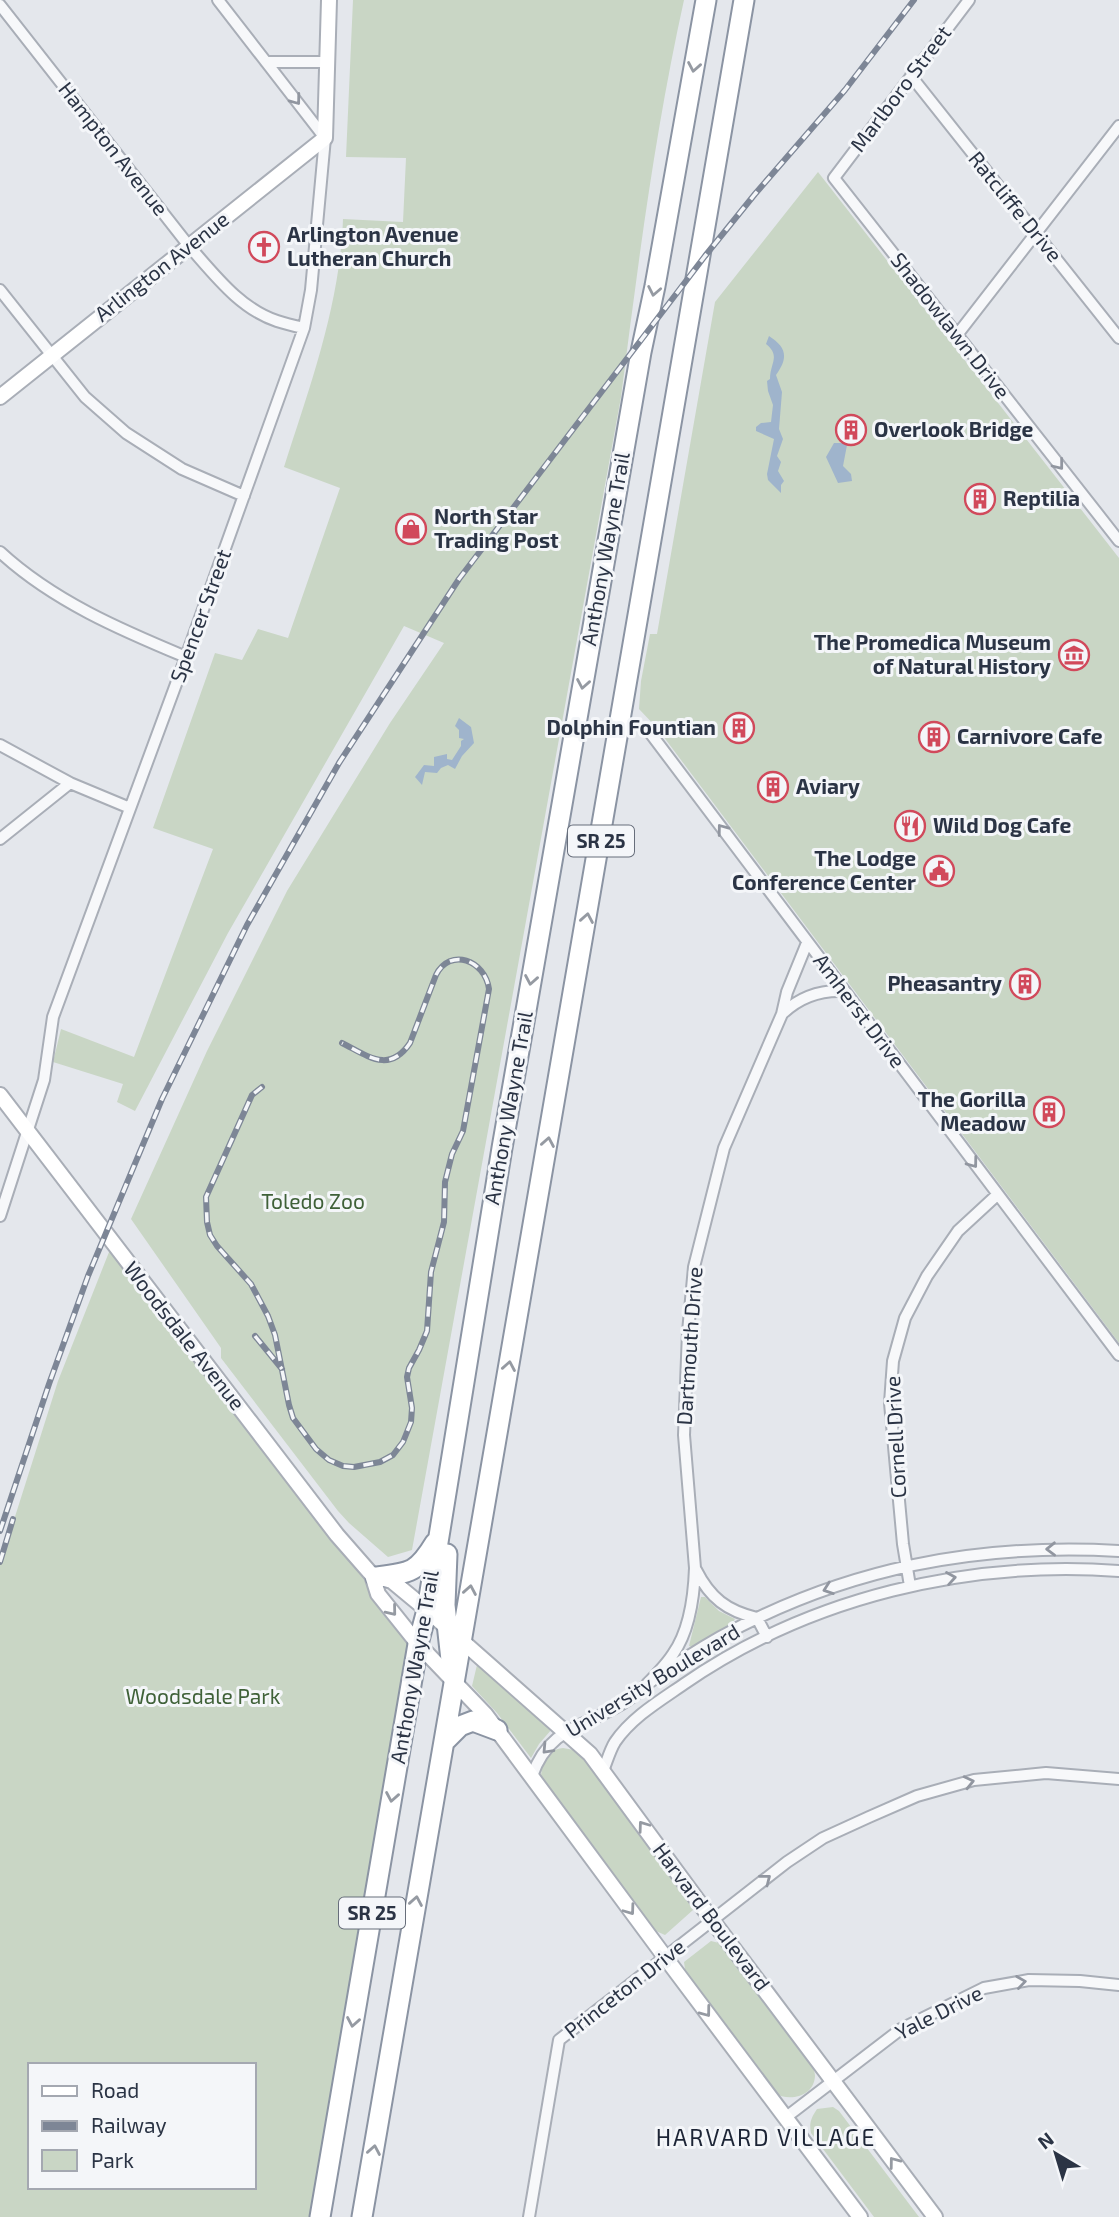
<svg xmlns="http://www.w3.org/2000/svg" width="1119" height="2217" font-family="'Exo 2',sans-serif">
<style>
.green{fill:#c9d6c5;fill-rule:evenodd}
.water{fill:#9fb4cc}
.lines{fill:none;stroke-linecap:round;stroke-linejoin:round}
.street-casing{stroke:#a9aeb7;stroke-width:14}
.secondary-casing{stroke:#a9aeb7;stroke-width:18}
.highway-casing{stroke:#8b94a3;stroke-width:23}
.street{stroke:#f7f8fa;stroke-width:10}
.secondary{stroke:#fff;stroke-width:14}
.highway{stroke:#fff;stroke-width:19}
.rail-casing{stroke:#7d8696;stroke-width:6}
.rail{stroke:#f4f6f9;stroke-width:3.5;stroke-dasharray:10;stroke-linecap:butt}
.oneway{stroke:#959aa2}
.oneway2{stroke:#9196a0}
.labels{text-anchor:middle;stroke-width:6;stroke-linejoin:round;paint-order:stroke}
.shield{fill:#f4f6f9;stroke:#676e7b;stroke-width:2}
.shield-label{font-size:19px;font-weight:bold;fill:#2b3445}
.street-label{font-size:21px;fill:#2b3445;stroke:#f4f6f9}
.poi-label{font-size:21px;font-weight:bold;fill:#2b3445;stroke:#f4f6f9;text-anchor:start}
.park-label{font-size:21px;fill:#3f6138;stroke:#f4f6f9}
.neighbourhood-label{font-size:23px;letter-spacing:2px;fill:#1d2536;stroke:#f4f6f9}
</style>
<rect width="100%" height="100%" fill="#e4e7ec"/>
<path class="green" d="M 353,0 L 684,0 C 655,131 638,264 621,397 L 412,1550 L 388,1557 L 349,1523 L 338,1511 L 221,1358 L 221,1348 L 131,1219 L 207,1051 L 287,891 L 390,723 L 444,643 L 404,626 L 228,933 L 135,1111 L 117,1102 L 123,1084 L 53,1062 L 61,1029 L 134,1057 L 213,849 L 153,828 L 215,653 L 242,660 L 258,629 L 288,638 L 340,488 L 284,467 C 310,386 340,305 343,219 L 403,222 L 406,158 L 346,157 Z
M 818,172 L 1119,558 L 1119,1343 L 657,728 L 639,709 L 641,681 L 650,634 L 657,634 L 715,302 Z
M 113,1242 L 418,1644 L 321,2217 L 0,2217 L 0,1564 L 58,1381 ZM 30,2065 L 254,2065 L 254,2187 L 30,2187 Z
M 701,1597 L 705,1597 L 719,1611 L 735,1619 L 731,1625 L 692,1647 L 689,1646 Z
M 477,1665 L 552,1729 L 539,1744 L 531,1758 L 497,1713 L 472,1686 Z
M 563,1748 L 574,1750 L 583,1757 L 691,1901 L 693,1910 L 665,1935 L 649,1928 L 541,1781 C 541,1764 545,1750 563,1748 Z
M 711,1941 L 719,1943 L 727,1949 L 812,2064 C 813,2068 815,2072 815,2076 C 814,2097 789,2102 774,2093 L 686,1976 L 684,1962 Z
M 833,2107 L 839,2111 L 919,2217 L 874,2217 L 811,2133 C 809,2123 811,2118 817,2109 Z"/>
<path class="water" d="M 769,336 C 786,347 789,357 776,375 L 782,392 L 779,429 L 783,439 L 777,456 L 781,462 L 778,471 L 784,481 L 781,485 L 781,493 L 768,480 L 767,474 L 774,439 L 756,431 L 756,427 L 761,423 L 771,422 L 773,405 L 768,391 L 767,381 L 770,379 C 770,363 781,356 766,344 Z
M 859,432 L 861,433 L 847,445 L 843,466 L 851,474 L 852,481 L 838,483 L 826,457 L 834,443 L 844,443 Z
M 459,718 L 471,727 L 474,743 L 462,756 L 455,769 L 448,765 L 441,768 L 437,773 L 425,772 L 422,785 L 415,777 L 424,765 L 434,766 L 434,757 L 447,754 L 447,759 L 452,760 L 461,746 L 461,741 L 464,739 L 459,738 L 459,730 L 455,726 Z"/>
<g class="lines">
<g class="street-casing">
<path id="street" d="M 969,0 L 834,178 L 1119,541
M 0,5 L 189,246 C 214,274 240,309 277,321 C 286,324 295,326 304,328
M 266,62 L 327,62
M 911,76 L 1119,338
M 0,290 L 85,397 L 126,433 L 182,469 L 244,496
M 957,335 L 1119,126
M 0,552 C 53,601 121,630 186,657
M 651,734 L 1119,1355
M 0,745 L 70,783 L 130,808
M 0,839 L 70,783
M 783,1013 C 800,997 819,990 843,991
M 0,1216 L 44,1080 L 53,1017 L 186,657 L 304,328 L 311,290 L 325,138 L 218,0
M 696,1570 C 710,1598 727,1611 757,1618 L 767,1637
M 910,1586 L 903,1544 L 890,1403 L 893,1361 L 905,1318 L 927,1276 L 958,1231 L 997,1195
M 647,1684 C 656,1675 666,1665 673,1654 C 690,1630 694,1597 695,1568 L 684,1435 L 688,1332 L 694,1267 L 724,1148 L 782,1014 L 787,992 L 807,943
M 603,1771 C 607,1761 610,1750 615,1742 C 632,1717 661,1700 684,1684 C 810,1597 968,1560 1119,1571
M 532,1776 C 550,1724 589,1727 628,1700 C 637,1694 644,1686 653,1680 C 674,1665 697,1650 720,1637 C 846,1568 976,1543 1119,1551
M 785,2118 L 901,2029 L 984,1988 L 1029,1980 L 1080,1981 L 1119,1985
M 529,2217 L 559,2040 L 787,1862 L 823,1838 L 869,1817 L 917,1796 L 974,1780 L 1046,1773 L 1119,1779"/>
</g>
<g class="secondary-casing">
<path id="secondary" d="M 0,397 L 325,138 L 329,0
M 0,1095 L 337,1535 L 372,1575 L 378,1594 L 418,1644 L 485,1714 L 497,1730 L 665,1957 L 860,2217
M 380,1578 L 392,1581 L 427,1610 L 590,1754 L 712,1920 L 935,2217"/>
</g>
<g class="highway-casing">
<path id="highway" d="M 447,1554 L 445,1605 L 451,1660
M 376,1577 C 410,1573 417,1573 435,1543
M 444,1742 L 460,1726 L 473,1721 L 497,1730
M 320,2217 L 418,1644 L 427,1610 L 502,1148 L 641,352 L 655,286 L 706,0
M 362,2217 L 744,0"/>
</g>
<use href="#street" class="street"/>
<use href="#secondary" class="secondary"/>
<use href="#highway" class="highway"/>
<g class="rail-casing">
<path id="rail" d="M 262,1087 L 252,1095 L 206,1197 L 207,1222 L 210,1235 L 217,1246 L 251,1284 L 268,1316 L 275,1335 L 289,1405 L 293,1418 L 316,1449 L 329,1460 L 343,1466 L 354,1467 L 380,1462 L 393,1455 L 403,1442 L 411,1422 L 412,1408 L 407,1377 L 409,1368 L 419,1350 L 427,1331 L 431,1272 L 444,1222 L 445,1182 L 452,1154 L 463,1131 L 489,989 C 485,960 450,947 436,975 L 410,1043 C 389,1074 368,1056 342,1043
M 255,1336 L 282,1369
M 0,1531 L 49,1384 L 88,1276 L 162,1099 L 247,925 L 339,763 L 459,579 L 705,256 L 755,194 L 845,90 L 914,0
M 0,1562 L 13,1519"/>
</g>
<use href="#rail" class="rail"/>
</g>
<defs><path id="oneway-chevron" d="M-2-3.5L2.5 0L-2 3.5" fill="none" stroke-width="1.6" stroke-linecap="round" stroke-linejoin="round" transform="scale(1.75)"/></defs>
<g class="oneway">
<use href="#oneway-chevron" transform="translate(694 67) rotate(100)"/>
<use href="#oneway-chevron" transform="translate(654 291) rotate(101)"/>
<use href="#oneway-chevron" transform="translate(583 684) rotate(100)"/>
<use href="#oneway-chevron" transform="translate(587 918) rotate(-80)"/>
<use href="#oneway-chevron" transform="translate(531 980) rotate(100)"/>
<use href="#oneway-chevron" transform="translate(548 1142) rotate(-80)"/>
<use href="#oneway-chevron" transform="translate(509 1366) rotate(-80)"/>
<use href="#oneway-chevron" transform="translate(470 1590) rotate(-80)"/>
<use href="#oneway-chevron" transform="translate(392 1611) rotate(51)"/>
<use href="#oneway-chevron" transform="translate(392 1797) rotate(100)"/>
<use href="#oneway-chevron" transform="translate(643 1826) rotate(-126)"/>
<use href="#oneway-chevron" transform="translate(416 1901) rotate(-80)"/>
<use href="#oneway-chevron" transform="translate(630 1910) rotate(54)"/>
<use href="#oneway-chevron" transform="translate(706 2012) rotate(53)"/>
<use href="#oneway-chevron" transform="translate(353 2022) rotate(100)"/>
<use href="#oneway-chevron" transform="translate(374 2150) rotate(-80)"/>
<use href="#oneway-chevron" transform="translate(894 2162) rotate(-127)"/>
</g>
<g class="oneway2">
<use href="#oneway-chevron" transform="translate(296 100) rotate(53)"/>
<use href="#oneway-chevron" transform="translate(1059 465) rotate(52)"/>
<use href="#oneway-chevron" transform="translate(722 829) rotate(-127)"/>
<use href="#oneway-chevron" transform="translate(973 1163) rotate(53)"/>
<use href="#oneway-chevron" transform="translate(1051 1549) rotate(179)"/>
<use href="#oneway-chevron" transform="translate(951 1578) rotate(-10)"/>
<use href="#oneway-chevron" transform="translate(828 1589) rotate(161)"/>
<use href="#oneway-chevron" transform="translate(547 1749) rotate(133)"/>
<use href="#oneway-chevron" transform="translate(969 1782) rotate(-13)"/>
<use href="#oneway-chevron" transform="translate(766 1879) rotate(-38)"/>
<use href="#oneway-chevron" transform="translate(1021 1982) rotate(-8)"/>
</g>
<defs>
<g id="church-ring" transform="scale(1.575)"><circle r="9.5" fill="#f4f6f9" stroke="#d1495b" stroke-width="1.5"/><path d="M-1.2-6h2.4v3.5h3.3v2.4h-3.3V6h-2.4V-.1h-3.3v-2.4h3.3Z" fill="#d1495b"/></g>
<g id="building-ring" transform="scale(1.575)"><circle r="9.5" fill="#f4f6f9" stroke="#d1495b" stroke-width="1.5"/><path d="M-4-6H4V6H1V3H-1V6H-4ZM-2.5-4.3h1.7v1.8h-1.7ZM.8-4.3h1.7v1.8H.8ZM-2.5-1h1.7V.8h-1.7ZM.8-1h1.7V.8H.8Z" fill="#d1495b"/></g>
<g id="shop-ring" transform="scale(1.575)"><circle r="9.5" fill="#f4f6f9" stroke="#d1495b" stroke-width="1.5"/><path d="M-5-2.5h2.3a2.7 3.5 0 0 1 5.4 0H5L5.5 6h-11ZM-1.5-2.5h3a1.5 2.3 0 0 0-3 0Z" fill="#d1495b"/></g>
<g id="museum-ring" transform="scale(1.575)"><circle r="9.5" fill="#f4f6f9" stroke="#d1495b" stroke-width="1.5"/><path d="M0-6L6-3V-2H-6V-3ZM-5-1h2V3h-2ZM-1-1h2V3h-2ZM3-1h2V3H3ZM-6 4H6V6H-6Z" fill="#d1495b"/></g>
<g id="restaurant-ring" transform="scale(1.575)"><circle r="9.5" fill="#f4f6f9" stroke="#d1495b" stroke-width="1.5"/><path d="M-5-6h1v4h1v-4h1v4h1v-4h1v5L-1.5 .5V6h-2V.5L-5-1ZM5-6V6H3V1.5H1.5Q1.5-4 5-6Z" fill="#d1495b"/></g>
<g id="civic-ring" transform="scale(1.575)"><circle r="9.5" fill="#f4f6f9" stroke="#d1495b" stroke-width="1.5"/><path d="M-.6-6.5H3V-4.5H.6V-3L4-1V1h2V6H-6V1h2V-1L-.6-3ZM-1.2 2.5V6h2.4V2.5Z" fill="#d1495b"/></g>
</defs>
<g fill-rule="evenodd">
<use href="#church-ring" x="264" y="247"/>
<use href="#building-ring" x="851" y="430"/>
<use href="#building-ring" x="980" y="499"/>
<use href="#shop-ring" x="411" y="529"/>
<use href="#museum-ring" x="1074" y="655"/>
<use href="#building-ring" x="739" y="728"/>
<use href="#building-ring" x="934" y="737"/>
<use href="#building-ring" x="773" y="787"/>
<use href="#restaurant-ring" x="910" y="826"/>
<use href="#civic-ring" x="939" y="871"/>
<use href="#building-ring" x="1025" y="984"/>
<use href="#building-ring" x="1049" y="1112"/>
</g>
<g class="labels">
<g class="shield">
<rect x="568" y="825.5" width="66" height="31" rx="5"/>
<rect x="339" y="1897.5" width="66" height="31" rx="5"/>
</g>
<g class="shield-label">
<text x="601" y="848">SR 25</text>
<text x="372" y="1920">SR 25</text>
</g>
<g class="street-label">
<text transform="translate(901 89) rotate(-53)" y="7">Marlboro Street</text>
<text transform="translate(113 149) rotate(52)" y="7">Hampton Avenue</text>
<text transform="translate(1015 207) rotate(51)" y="7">Ratcliffe Drive</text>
<text transform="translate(162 267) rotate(-38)" y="7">Arlington Avenue</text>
<text transform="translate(950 326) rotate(52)" y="7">Shadowlawn Drive</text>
<text transform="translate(606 549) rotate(-80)" y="7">Anthony Wayne Trail</text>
<text transform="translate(201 616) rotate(-70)" y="7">Spencer Street</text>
<text transform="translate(859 1011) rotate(53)" y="7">Amherst Drive</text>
<text transform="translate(509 1108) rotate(-80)" y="7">Anthony Wayne Trail</text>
<text transform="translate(184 1336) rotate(52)" y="7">Woodsdale Avenue</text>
<text transform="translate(690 1346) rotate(-86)" y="7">Dartmouth Drive</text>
<text transform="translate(896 1437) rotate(-93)" y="7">Cornell Drive</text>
<text transform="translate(415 1667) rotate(-80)" y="7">Anthony Wayne Trail</text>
<text transform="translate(653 1681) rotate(-31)" y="7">University Boulevard</text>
<text transform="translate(711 1917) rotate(53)" y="7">Harvard Boulevard</text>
<text transform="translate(625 1989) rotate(-38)" y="7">Princeton Drive</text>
<text transform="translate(939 2013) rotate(-27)" y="7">Yale Drive</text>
</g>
<g class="poi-label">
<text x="287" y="242">Arlington Avenue<tspan x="287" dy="24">Lutheran Church</tspan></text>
<text x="874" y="437">Overlook Bridge</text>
<text x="1003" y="506">Reptilia</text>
<text x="434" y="524">North Star<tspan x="434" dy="24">Trading Post</tspan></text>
<text x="1051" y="650" text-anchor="end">The Promedica Museum<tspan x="1051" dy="24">of Natural History</tspan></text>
<text x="716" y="735" text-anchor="end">Dolphin Fountian</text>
<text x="957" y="744">Carnivore Cafe</text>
<text x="796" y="794">Aviary</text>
<text x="933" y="833">Wild Dog Cafe</text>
<text x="916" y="866" text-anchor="end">The Lodge<tspan x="916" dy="24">Conference Center</tspan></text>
<text x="1002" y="991" text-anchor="end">Pheasantry</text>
<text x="1026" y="1107" text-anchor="end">The Gorilla<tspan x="1026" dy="24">Meadow</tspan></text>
</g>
<g class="park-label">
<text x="313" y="1209">Toledo Zoo</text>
<text x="203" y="1704">Woodsdale Park</text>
</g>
<g class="neighbourhood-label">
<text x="766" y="2146">HARVARD VILLAGE</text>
</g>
</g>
<rect x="28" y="2063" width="228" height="126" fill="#f4f6f9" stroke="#a4a8b1" stroke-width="2"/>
<rect x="42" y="2086" width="35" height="10" fill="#ffffff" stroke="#a4a8b1" stroke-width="2"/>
<text x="91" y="2098" font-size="21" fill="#2b3445">Road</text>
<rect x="42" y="2121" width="35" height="10" fill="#7d8696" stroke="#a4a8b1" stroke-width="2"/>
<text x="91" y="2133" font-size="21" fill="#2b3445">Railway</text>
<rect x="42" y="2150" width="35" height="21" fill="#c9d6c5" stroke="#a4a8b1" stroke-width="2"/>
<text x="91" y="2168" font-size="21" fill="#2b3445">Park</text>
<g transform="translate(1056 2154) rotate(322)" stroke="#f4f6f9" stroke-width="5" paint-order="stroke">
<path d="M0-5L12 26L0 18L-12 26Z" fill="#2b3445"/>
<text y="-10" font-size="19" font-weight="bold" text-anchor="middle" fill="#2b3445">N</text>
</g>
</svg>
